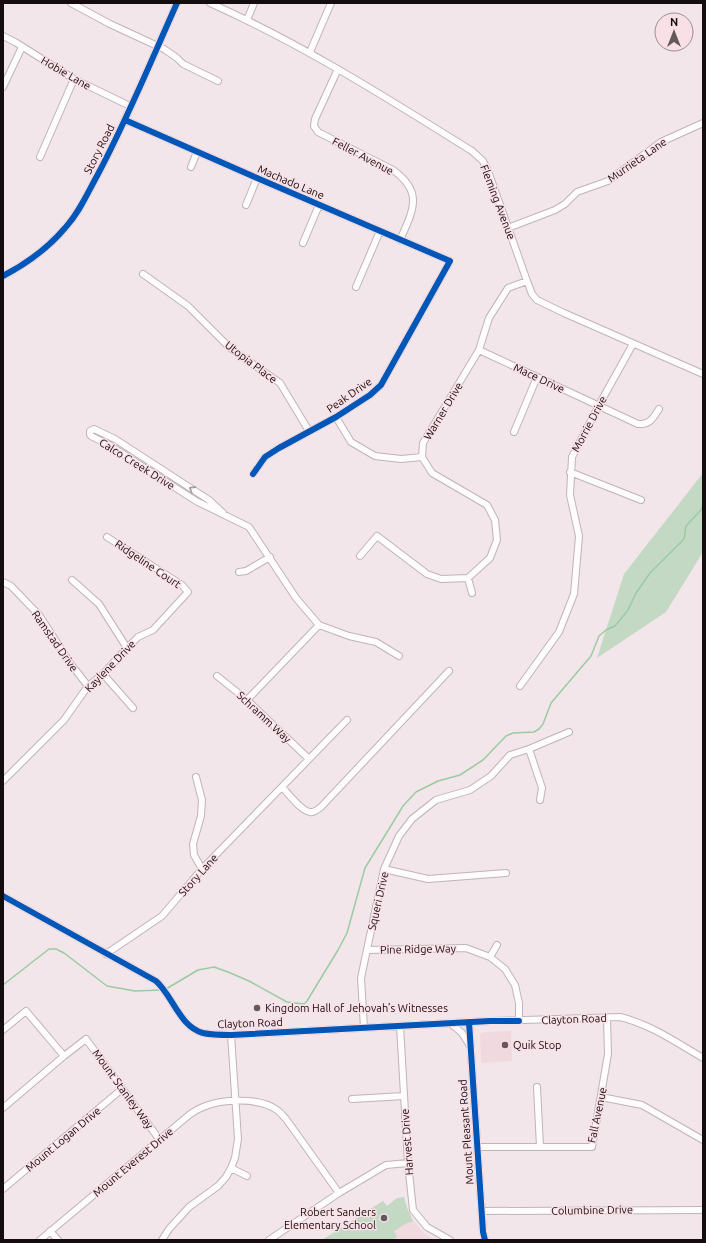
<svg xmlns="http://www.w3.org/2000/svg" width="706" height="1243" font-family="Ubuntu,sans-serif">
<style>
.built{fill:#f1d9e0}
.green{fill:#c3d9c4}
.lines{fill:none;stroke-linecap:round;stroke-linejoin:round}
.stream{stroke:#9acba3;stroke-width:1.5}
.minor-casing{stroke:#bfb4b8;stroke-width:8}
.minor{stroke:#fdfbfc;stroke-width:6}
.cycleway-casing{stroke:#f9e0e7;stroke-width:8}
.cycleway{stroke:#0057b8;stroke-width:6}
.oneway{stroke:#a09b9d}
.poi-dot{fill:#63585c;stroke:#f9e0e7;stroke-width:1.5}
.labels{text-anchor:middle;stroke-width:3;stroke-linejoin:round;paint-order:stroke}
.street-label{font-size:11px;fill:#150c0f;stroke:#f9e0e7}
.poi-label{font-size:11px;fill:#150c0f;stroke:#f9e0e7;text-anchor:start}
</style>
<rect width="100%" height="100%" fill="#f3e6ea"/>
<path class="built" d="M 511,1031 L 512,1061 L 481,1063 L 480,1034 L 484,1032 Z
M 404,1197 L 407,1208 L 413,1221 L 426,1235 L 436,1240 L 322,1240 L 383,1201 L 387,1206 L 397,1198 Z"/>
<path class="green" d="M 703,473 L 703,552 L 666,612 L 597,658 L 624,574 Z
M 404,1197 L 407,1208 L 413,1221 L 405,1224 L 394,1231 L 397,1237 L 392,1240 L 322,1240 L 383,1201 L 387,1206 L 397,1198 Z"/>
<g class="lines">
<path class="stream" d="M 3,985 L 49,949 L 56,949 L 64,953 L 107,986 L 135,991 L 162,990
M 166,989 L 198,970 L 214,967 L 228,972 L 249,981 L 287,1002 L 304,1004 L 307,1001 L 338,950 L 347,933 L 365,868 L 403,806 L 416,792 L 438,781 L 460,775 L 483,760 L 506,736 L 513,733 L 534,732 L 539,729 L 543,724 L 551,703 L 591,656 L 599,636 L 606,630 L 615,626 L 628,610 L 636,593 L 650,573 L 684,539 L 686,526 L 701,510 L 703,504"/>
<g class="minor-casing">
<path id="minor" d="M 71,3 L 110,24 L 164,49 L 177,58 L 183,64 L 218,81
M 210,3 C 302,44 387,98 472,151 L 483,161 L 488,171 L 527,281 L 532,294 L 537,300 L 564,313 L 703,374
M 247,20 L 254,3
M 3,36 L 15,42 L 74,79 L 130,106
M 310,52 L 331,3
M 338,69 L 315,119 L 314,126 L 318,132 L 393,170 C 424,192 413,211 400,240
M 3,87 L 22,47
M 125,120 L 257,178 L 450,261 L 381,385 L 370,395 L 336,417 L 279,448 L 265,457 L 253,474
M 40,157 L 74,79
M 191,167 L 197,152
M 246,205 L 257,178
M 508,228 L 555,210 L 565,204 L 577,192 L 608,181 L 661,142 L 703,123
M 303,243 L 319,205
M 143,274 L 188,306 L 230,348 L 280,383 L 309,431
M 3,276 C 26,264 48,248 65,228 C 79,213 87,194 97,176 C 127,120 151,61 177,3
M 356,287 L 380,231
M 479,350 L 638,424 C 650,425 653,418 659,409
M 336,417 L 351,442 L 375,456 L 401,459 L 422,457
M 514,432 L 537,377
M 570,472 L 641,500
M 223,513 L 209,500 L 115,439 L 94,429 L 90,431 L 90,434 L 91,436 L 109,445 L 196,501 L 249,527 L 296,598 L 319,625 L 349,636 L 376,642 L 399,656
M 360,556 L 377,536 L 427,574 L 441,579 L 468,578 L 490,558 L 497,540 L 495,520 L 487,505 L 432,473 L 422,457 L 423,443 L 479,350 L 489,318 L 508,288 L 527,281
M 239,572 L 246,571 L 270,557
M 468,578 L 472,593
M 72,580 L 99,604 L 127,648
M 3,582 L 11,586 L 39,615 L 70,663 L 88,686
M 103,674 L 133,708
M 217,676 L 247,700 L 309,759
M 520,686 L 559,632 L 574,594 L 579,536 L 570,495 L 572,457 L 599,405 L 633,344
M 247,700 L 319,625
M 529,749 L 542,788 L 540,800
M 196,777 L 202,800 L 201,816 L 193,844 L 194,855 L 202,869
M 3,781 L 64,720 L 88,686 L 103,674 L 127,648 L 138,637 L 153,630 L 188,592 L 182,585 L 107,537
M 282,787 C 288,793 303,814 312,812 C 315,812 318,809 321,807 L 449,671
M 384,869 L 428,879 L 506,873
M 3,896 L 156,981 C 173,996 179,1026 203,1033 C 212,1035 222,1035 231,1035 L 490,1021 L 620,1017 C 650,1024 677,1043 703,1058
M 367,950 L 466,948 L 490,957 L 505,969 L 515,985 L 519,1003 L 519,1021
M 106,954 L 162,916 L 202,869 L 347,720
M 490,957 L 497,945
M 469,1022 L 483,1232 L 485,1240
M 450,1023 L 462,1033 L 470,1046
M 400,1026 L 408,1163 L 413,1210 L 427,1227 L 450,1240
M 364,1028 L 361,978 L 384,869 L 399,836 L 412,819 L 436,800 L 470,790 L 491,776 L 510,755 L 529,749 L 569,732
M 3,1030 L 26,1011 L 64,1056
M 537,1087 L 540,1147
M 601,1097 L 642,1105 L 703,1140
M 352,1099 L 404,1096
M 3,1108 L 64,1056 L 86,1039 L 159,1139
M 477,1147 L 592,1147 L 608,1054 L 607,1018
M 231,1168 L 247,1176
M 3,1189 L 122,1089
M 482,1211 L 703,1210
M 50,1231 L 58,1240
M 40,1240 L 189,1115 C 193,1112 198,1109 203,1107 C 222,1099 259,1097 277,1110 C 280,1112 283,1116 286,1119 L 339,1193
M 162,1240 L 169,1229 L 189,1207 L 218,1186 L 226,1177 L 231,1168 L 235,1158 L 238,1139 L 231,1035
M 269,1240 L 339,1193 L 386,1165 L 408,1163"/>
</g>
<use href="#minor" class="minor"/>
<g class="cycleway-casing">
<path id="cycleway" d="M 125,120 L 257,178 L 450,261 L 381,385 L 370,395 L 336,417 L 279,448 L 265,457 L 253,474
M 3,276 C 26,264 48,248 65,228 C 79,213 87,194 97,176 C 127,120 151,61 177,3
M 3,896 L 156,981 C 173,996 179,1026 203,1033 C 212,1035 222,1035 231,1035 L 490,1021 L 519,1021
M 469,1022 L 483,1232 L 485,1240"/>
</g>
<use href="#cycleway" class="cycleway"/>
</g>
<defs><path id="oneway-chevron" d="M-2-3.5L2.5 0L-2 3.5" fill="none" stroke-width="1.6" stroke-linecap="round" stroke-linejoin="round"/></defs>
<use class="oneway" href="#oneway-chevron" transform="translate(192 489) rotate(-147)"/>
<g class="poi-dot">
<circle cx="257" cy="1008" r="4"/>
<circle cx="505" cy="1045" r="4"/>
<circle cx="384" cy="1218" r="4"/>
</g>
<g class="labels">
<g class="street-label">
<text transform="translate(66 73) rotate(30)" y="4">Hobie Lane</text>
<text transform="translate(99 149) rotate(-63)" y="4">Story Road</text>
<text transform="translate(363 156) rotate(28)" y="4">Feller Avenue</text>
<text transform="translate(637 160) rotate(-35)" y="4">Murrieta Lane</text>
<text transform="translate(291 182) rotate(23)" y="4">Machado Lane</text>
<text transform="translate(498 202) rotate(69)" y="4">Fleming Avenue</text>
<text transform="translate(251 362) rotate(37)" y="4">Utopia Place</text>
<text transform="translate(539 378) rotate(25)" y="4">Mace Drive</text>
<text transform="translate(349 395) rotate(-35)" y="4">Peak Drive</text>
<text transform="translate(443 411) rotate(-59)" y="4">Warner Drive</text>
<text transform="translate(589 424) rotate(-62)" y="4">Morrie Drive</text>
<text transform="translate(137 464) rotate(32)" y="4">Calco Creek Drive</text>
<text transform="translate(148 564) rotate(34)" y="4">Ridgeline Court</text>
<text transform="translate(55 641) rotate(55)" y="4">Ramstad Drive</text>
<text transform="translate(110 666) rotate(-46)" y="4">Kaylene Drive</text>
<text transform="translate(264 717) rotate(43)" y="4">Schramm Way</text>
<text transform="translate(198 875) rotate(-48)" y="4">Story Lane</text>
<text transform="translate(378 901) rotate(-77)" y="4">Squeri Drive</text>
<text transform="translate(418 949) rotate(-1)" y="4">Pine Ridge Way</text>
<text transform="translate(574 1019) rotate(-2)" y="4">Clayton Road</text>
<text transform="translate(250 1023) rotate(-2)" y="4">Clayton Road</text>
<text transform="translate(123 1089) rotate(54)" y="4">Mount Stanley Way</text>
<text transform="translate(597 1115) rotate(-78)" y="4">Fall Avenue</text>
<text transform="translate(466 1132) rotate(-94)" y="4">Mount Pleasant Road</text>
<text transform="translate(63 1139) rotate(-40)" y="4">Mount Logan Drive</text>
<text transform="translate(407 1142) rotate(-94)" y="4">Harvest Drive</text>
<text transform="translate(133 1162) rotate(-40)" y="4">Mount Everest Drive</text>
<text transform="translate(592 1210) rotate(-1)" y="4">Columbine Drive</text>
</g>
<g class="poi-label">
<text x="265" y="1012">Kingdom Hall of Jehovah’s Witnesses</text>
<text x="513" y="1049">Quik Stop</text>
<text x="376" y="1216" text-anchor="end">Robert Sanders<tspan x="376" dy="13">Elementary School</tspan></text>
</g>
</g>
<rect width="706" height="1243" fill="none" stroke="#150c0f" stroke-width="8"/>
<g transform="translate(674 32)"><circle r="19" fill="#f9e0e7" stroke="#9e8b91"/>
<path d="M0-3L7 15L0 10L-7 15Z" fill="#63585c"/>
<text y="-6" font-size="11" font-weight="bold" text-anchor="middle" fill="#150c0f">N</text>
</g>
</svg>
